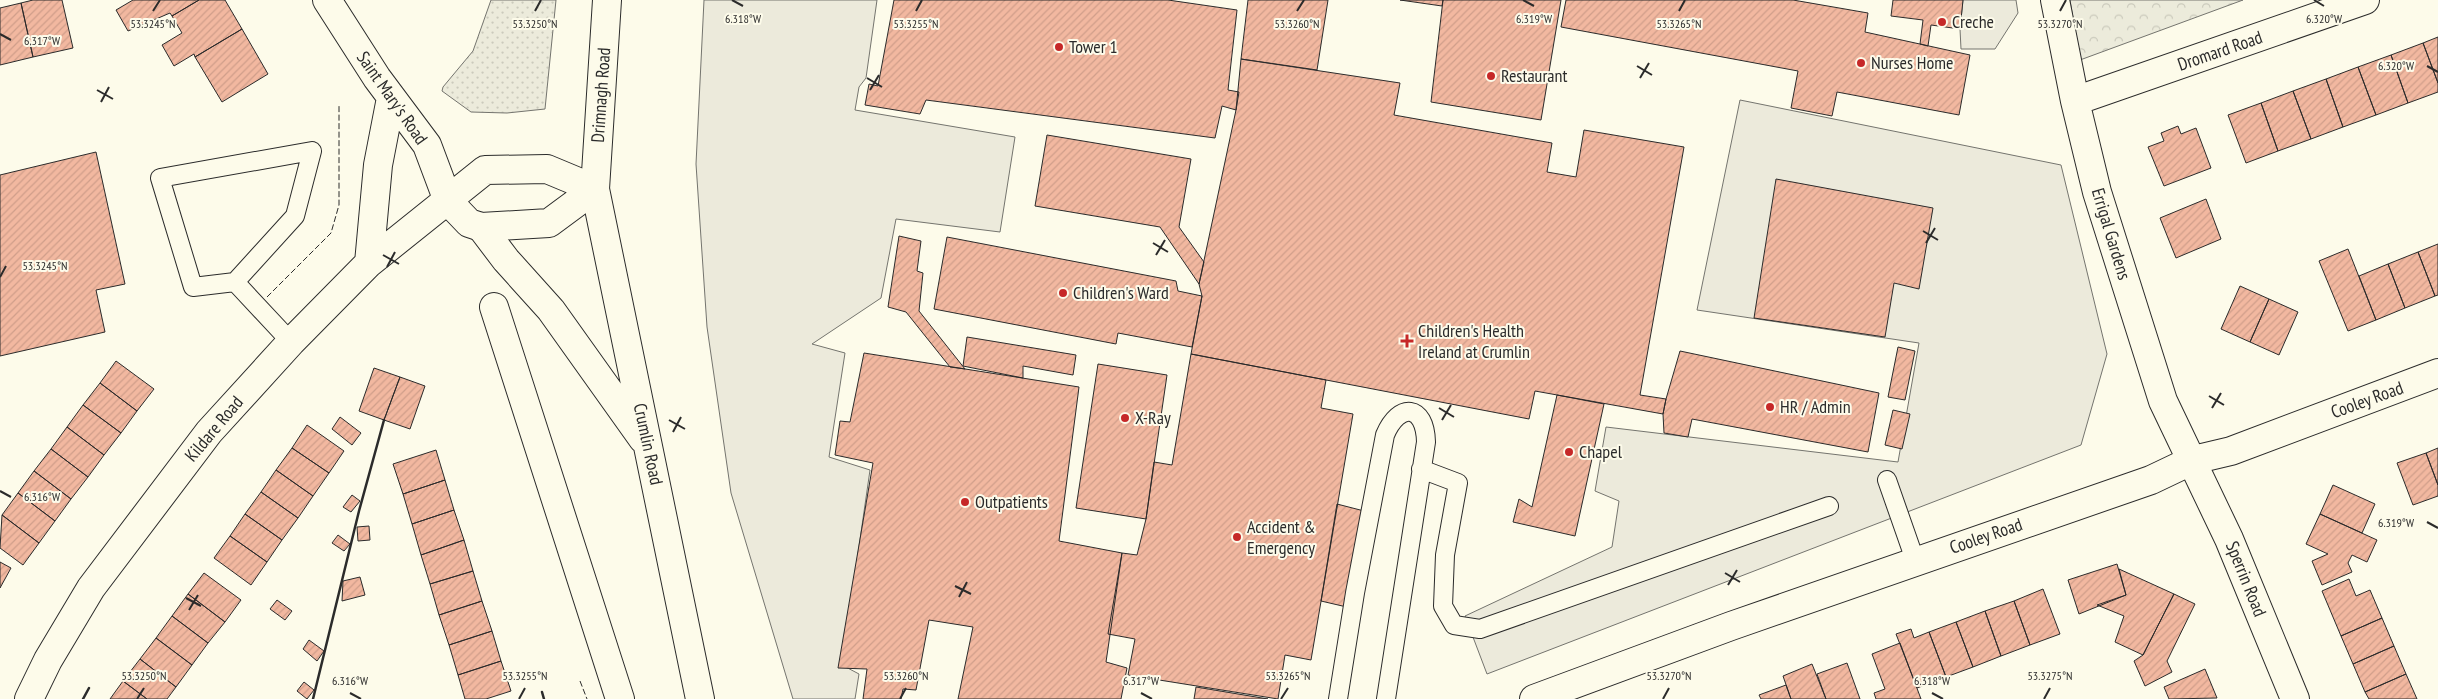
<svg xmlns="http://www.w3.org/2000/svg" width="2438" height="699" font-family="'PT Sans Narrow',sans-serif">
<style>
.grass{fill:url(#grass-dots);stroke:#74746e}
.park{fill:url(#park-crowns);stroke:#74746e}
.parking{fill:#eceadb;stroke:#74746e}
.building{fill:url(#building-hatch);stroke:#2b2b2b}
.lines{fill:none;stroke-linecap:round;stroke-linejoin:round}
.service-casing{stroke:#2b2b2b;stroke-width:20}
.minor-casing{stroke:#2b2b2b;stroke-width:30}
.tertiary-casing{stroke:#2b2b2b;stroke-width:30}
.secondary-casing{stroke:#2b2b2b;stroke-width:30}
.service{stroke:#fdfbea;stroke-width:18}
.minor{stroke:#fdfbea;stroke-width:28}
.tertiary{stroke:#fdfbea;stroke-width:28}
.secondary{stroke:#fdfbea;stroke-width:28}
.fence{stroke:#2b2b2b;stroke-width:1;stroke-dasharray:6 2.5;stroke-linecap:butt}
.wall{stroke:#2b2b2b;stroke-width:2.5}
.ticks{fill:none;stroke:#2b2b2b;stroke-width:2}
.poi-dot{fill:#c62828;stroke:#fdfbea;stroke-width:2}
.labels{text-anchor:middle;stroke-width:4;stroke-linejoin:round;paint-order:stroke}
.poi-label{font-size:18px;fill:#2b2b2b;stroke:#fdfbea;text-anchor:start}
.street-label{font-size:18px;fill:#2b2b2b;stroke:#fdfbea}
.ticks-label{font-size:12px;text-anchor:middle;fill:#2b2b2b;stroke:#fdfbea;stroke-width:4;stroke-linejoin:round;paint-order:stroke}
</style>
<defs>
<pattern id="grass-dots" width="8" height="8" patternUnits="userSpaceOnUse" patternTransform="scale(1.25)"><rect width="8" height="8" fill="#ecebdb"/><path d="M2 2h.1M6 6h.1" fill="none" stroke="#cbcabc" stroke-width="1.8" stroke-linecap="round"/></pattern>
<pattern id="park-crowns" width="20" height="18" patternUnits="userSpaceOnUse" patternTransform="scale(1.25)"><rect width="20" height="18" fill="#ecebdb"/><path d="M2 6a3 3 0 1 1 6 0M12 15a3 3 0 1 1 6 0" fill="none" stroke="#cbcabc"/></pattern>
<pattern id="building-hatch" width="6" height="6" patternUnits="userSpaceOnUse" patternTransform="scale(1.25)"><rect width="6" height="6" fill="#f2b8a0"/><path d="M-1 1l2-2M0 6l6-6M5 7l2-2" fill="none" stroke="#d09e8a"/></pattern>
</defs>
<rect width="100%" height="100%" fill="#fdfbea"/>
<path class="grass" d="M 491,0 L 556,0 L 545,109 L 507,113 L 471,112 L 442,91 L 443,87 L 473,51 Z"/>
<path class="park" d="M 2070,0 L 2243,0 L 2080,60 Z"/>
<path class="parking" d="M 704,0 L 877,0 L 866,78 L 859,87 L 855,110 L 1015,137 L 1000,232 L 896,219 L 881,298 L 812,344 L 845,353 L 829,457 L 870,470 L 842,665 L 859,674 L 855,699 L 793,699 L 731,493 L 707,327 L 696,164 Z
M 1963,0 L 2016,0 L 2018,13 L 1995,49 L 1961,49 L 1960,29 Z
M 1740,100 L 2061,165 L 2107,354 L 2081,445 L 1487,674 L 1465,616 L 1612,547 L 1619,501 L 1595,491 L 1606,427 L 1898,462 L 1919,343 L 1697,310 Z"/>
<path class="building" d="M 33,0 L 62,0 L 73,48 L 33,57 L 21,3 Z
M 133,0 L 199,0 L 172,16 L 170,13 L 128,31 L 116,10 Z
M 199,0 L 225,0 L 242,29 L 195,57 L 194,54 L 174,66 L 162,45 L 182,33 L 172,16 Z
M 894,0 L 1168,0 L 1237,10 L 1228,90 L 1239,92 L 1236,110 L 1222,106 L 1215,138 L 926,100 L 920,114 L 865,105 L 869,84 L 878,86 Z
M 1248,0 L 1328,0 L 1317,70 L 1241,59 Z
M 1400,0 L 1443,0 L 1442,6 Z
M 1443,0 L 1561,0 L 1541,120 L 1431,102 Z
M 1566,0 L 1793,0 L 1868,13 L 1865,32 L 1970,55 L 1959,115 L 1837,92 L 1832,116 L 1791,108 L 1798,71 L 1561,27 Z
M 1893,0 L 1963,0 L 1960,29 L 1931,25 L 1928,46 L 1920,44 L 1923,20 L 1891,16 Z
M 21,3 L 33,57 L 0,65 L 0,8 Z
M 242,29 L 268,74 L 222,102 L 195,57 Z
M 2438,37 L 2438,83 L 2423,43 Z
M 2423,43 L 2438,83 L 2438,92 L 2408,103 L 2391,55 Z
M 2391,55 L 2408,103 L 2376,115 L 2358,67 Z
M 1241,59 L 1400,83 L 1394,115 L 1552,143 L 1547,172 L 1576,177 L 1584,130 L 1684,147 L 1640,395 L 1666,399 L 1663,414 L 1535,391 L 1529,419 L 1191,354 L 1202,296 L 1199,284 L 1236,110 Z
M 2358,67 L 2376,115 L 2343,127 L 2326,79 Z
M 2326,79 L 2343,127 L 2311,139 L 2293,91 Z
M 2293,91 L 2311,139 L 2278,151 L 2261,103 Z
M 2261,103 L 2278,151 L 2246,163 L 2228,115 Z
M 2178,126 L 2181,134 L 2196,128 L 2211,168 L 2164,186 L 2148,147 L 2164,141 L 2161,133 Z
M 1047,135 L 1191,159 L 1179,227 L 1204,262 L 1199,284 L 1160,227 L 1035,206 Z
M 96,152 L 125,284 L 96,290 L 105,332 L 0,356 L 0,175 Z
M 1776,179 L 1933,208 L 1919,289 L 1894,283 L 1885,337 L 1754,318 Z
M 2206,199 L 2221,239 L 2176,258 L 2160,218 Z
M 899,236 L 921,241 L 917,271 L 923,273 L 919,311 L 965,369 L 950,367 L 906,312 L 888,307 Z
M 947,237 L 1176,281 L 1178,291 L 1202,296 L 1192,347 L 1118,333 L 1116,344 L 934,309 Z
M 2438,244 L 2438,295 L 2435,296 L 2418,252 Z
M 2348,249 L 2376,320 L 2348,331 L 2319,261 Z
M 2418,252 L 2435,296 L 2405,308 L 2388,264 Z
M 2388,264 L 2405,308 L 2376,320 L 2359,276 Z
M 2240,286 L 2269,299 L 2250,342 L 2221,329 Z
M 2269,299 L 2298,312 L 2279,355 L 2250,342 Z
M 967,337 L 1076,355 L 1073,375 L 1023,366 L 1023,378 L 963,366 Z
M 1898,347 L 1915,351 L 1905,400 L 1888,397 Z
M 1680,351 L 1879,393 L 1868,452 L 1692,419 L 1688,437 L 1664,433 L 1663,414 L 1666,399 Z
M 864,353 L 1079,387 L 1059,541 L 1122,553 L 1106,662 L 1127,668 L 1121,699 L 958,699 L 973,627 L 929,620 L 916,690 L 903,689 L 901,699 L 863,699 L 867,669 L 838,668 L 873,463 L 835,455 L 840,421 L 850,422 Z
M 1191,354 L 1326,380 L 1321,408 L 1353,414 L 1311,660 L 1285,655 L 1278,699 L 1128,675 L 1135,639 L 1108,634 L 1122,553 L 1137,555 L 1146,519 L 1154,462 L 1172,465 Z
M 116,361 L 154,389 L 137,411 L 100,383 Z
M 1098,364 L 1167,375 L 1146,519 L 1076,508 Z
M 374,368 L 400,377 L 384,420 L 359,411 Z
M 400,377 L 425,386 L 410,429 L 384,420 Z
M 100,383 L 137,411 L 121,433 L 83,405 Z
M 1557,395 L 1604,404 L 1575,536 L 1513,522 L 1519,499 L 1532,507 Z
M 83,405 L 121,433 L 104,455 L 67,427 Z
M 1893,410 L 1910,414 L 1902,449 L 1885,445 Z
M 340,417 L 361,433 L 352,445 L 332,429 Z
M 307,425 L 344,451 L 329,473 L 292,448 Z
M 67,427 L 104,455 L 88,477 L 51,449 Z
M 292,448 L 329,473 L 313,496 L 276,470 Z
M 2438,448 L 2438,485 L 2426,453 Z
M 51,449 L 88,477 L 71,499 L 34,471 Z
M 436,450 L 445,480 L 403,494 L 393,464 Z
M 2426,453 L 2438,485 L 2438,496 L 2413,505 L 2397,463 Z
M 276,470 L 313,496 L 298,518 L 261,492 Z
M 34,471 L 71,499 L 55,521 L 18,493 Z
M 445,480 L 454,510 L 412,524 L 403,494 Z
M 2333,485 L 2375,504 L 2362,533 L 2320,514 Z
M 261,492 L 298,518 L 282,540 L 245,514 Z
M 18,493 L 55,521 L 39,543 L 2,515 Z
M 352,495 L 360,501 L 351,512 L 343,507 Z
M 1337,504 L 1368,512 L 1351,608 L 1321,601 Z
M 454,510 L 464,540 L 421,555 L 412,524 Z
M 245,514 L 282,540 L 267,562 L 230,536 Z
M 2320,514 L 2377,540 L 2367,562 L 2352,555 L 2348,563 L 2352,572 L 2322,585 L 2312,561 L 2328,554 L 2306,544 Z
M 2,515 L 39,543 L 23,565 L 0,548 Z
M 369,526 L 370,540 L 358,541 L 357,527 Z
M 338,535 L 350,544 L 344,551 L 332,543 Z
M 230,536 L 267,562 L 251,585 L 214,558 Z
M 464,540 L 473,571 L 430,584 L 421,555 Z
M 0,562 L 11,568 L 0,588 Z
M 2117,564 L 2126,595 L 2079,614 L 2068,580 Z
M 2119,569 L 2174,594 L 2143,655 L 2115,642 L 2124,616 L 2097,605 L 2126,595 Z
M 473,571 L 482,601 L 439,615 L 430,584 Z
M 204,573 L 241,600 L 225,622 L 188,594 Z
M 360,577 L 365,595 L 342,601 L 343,581 Z
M 2349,579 L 2356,596 L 2370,590 L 2382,618 L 2341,636 L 2322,591 Z
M 2043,589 L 2060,634 L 2030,645 L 2014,601 Z
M 188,594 L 225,622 L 208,643 L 172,616 Z
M 2174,594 L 2195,604 L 2167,661 L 2172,672 L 2145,686 L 2134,661 L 2143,655 Z
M 277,600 L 292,611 L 285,620 L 270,609 Z
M 482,601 L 492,631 L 449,645 L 439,615 Z
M 2014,601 L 2030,645 L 2001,656 L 1985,611 Z
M 1985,611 L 2001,656 L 1973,667 L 1956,622 Z
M 172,616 L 208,643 L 192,665 L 156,638 Z
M 2382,618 L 2394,646 L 2353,664 L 2341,636 Z
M 1956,622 L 1973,667 L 1946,677 L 1929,632 Z
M 1911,629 L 1914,638 L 1929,632 L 1946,677 L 1917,688 L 1896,634 Z
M 492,631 L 501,661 L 458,675 L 449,645 Z
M 156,638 L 192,665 L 176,687 L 140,659 Z
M 309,640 L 324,651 L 317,661 L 303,649 Z
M 1900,643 L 1921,699 L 1876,699 L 1874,693 L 1885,689 L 1872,654 Z
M 2394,646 L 2406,674 L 2365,692 L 2353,664 Z
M 140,659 L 176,687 L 167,699 L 147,699 L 123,681 Z
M 501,661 L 511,691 L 486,699 L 465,699 L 458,675 Z
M 1847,663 L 1860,699 L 1826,699 L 1817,674 Z
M 1812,664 L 1826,699 L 1791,699 L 1783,676 Z
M 2205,669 L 2217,698 L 2169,699 L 2164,687 Z
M 2406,674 L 2417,699 L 2369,699 L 2365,692 Z
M 123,681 L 147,699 L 110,699 Z
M 304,682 L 314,690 L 307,699 L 297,691 Z
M 1786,685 L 1791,699 L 1761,699 L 1759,695 Z
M 1196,687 L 1268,699 L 1194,699 Z"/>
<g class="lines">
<g class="service-casing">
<path id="service" d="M 235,282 L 295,216 L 312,151 L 160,178 L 193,287 L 235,282 L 291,342
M 1421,469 L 1458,483 L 1445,555 L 1443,606 L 1454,625 L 1480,629 L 1829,506
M 1887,480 L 1915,560
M 1338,699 L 1355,593 L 1385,435 C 1399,402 1425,404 1426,442 L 1386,699"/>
</g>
<g class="minor-casing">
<path id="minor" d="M 2055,0 L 2075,101 L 2097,192 L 2163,401 L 2229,539 L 2295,699
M 2075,101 L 2365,0
M 494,307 L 620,699
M 1534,699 L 1731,626 L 2151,480 L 2193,460 L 2231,451 L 2438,373"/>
</g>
<g class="tertiary-casing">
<path id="tertiary" d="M 327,0 L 377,78 L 427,145 L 448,201 L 469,223 L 481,227 L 549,223 L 595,189
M 369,263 L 378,165 L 391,98
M 29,699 L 48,660 L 91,588 L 209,432 L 291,342 L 369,263 L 485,170 L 547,169 L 595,189"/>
</g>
<g class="secondary-casing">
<path id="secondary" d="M 607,0 L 595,189 L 700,699
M 481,227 L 506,260 L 551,310 L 643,439"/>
</g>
<use href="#service" class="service"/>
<use href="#minor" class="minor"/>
<use href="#tertiary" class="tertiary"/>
<use href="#secondary" class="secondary"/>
<path class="fence" d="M 267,297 L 331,233 L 339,205 L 339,104
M 580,681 L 587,699"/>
<path class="wall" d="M 542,692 L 544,699
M 83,699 L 89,688
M 313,699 L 359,511 L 384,420"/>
</g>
<path class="ticks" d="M 732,0 L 743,6M 1523,0 L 1534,6M 2314,0 L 2324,6M 153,11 L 160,0M 535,11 L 541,0M 916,11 L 922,0M 1297,11 L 1304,0M 1679,11 L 1685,0M 2060,11 L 2066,0M 0,34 L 11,40M 1637,66 L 1652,75M 2427,66 L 2438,72M 867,78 L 882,87M 1640,78 L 1649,63M 97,90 L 113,99M 870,90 L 879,75M 101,102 L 109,87M 1923,231 L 1938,240M 1153,243 L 1168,252M 1926,243 L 1935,228M 383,255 L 399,264M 1156,255 L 1165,240M 387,267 L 395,252M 0,277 L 6,266M 2209,396 L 2224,405M 1439,408 L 1454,417M 2212,408 L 2221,393M 669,420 L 685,429M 1442,420 L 1451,405M 673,432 L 681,417M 0,491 L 11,497M 2427,522 L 2438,528M 1725,573 L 1740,582M 1728,585 L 1737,570M 955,586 L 971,594M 959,597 L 967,582M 186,598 L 201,606M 189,610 L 198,595M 350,693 L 361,699M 1141,693 L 1152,699M 1932,693 L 1943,699M 137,699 L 144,688M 519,699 L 525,688M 900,699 L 906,688M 1281,699 L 1288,688M 1663,699 L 1669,688M 2044,699 L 2050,688"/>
<g class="poi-dot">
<circle cx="1942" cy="22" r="5"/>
<circle cx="1059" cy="47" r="5"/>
<circle cx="1861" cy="63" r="5"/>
<circle cx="1491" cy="76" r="5"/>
<circle cx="1063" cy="293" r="5"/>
<path d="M1404.5 333.5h5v5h5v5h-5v5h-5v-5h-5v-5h5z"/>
<circle cx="1770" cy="407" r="5"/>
<circle cx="1125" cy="418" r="5"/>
<circle cx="1569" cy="452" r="5"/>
<circle cx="965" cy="502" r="5"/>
<circle cx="1237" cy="537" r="5"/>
</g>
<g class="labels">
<g class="poi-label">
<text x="1952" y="28">Creche</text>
<text x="1069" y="53">Tower 1</text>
<text x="1871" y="69">Nurses Home</text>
<text x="1501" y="82">Restaurant</text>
<text x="1073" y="299">Children's Ward</text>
<text x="1418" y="337">Children's Health<tspan x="1418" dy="21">Ireland at Crumlin</tspan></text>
<text x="1780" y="413">HR / Admin</text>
<text x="1135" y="424">X-Ray</text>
<text x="1579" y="458">Chapel</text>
<text x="975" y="508">Outpatients</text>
<text x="1247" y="533">Accident &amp;<tspan x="1247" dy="21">Emergency</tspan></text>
</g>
<g class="street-label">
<text transform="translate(2220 51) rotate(-19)" y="6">Dromard Road</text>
<text transform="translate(601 95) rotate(-86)" y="6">Drimnagh Road</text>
<text transform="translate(392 98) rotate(55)" y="6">Saint Mary's Road</text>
<text transform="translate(2111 234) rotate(73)" y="6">Errigal Gardens</text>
<text transform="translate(2367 400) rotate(-20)" y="6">Cooley Road</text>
<text transform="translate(214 429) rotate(-50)" y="6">Kildare Road</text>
<text transform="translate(648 444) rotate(78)" y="6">Crumlin Road</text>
<text transform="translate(1986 536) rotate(-19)" y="6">Cooley Road</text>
<text transform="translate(2246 579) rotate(68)" y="6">Sperrin Road</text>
</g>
</g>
<g class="ticks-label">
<text x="2324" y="23">6.320°W</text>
<text x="743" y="23">6.318°W</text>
<text x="1534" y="23">6.319°W</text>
<text x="153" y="28">53.3245°N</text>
<text x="535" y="28">53.3250°N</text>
<text x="916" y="28">53.3255°N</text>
<text x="1297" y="28">53.3260°N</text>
<text x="1679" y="28">53.3265°N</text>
<text x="2060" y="28">53.3270°N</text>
<text x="42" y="45">6.317°W</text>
<text x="2396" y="70">6.320°W</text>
<text x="45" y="270">53.3245°N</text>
<text x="42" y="501">6.316°W</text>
<text x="2396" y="527">6.319°W</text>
<text x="144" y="680">53.3250°N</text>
<text x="525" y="680">53.3255°N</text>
<text x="906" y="680">53.3260°N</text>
<text x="1288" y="680">53.3265°N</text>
<text x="1669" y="680">53.3270°N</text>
<text x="2050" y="680">53.3275°N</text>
<text x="350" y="685">6.316°W</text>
<text x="1141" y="685">6.317°W</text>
<text x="1932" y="685">6.318°W</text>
</g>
</svg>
